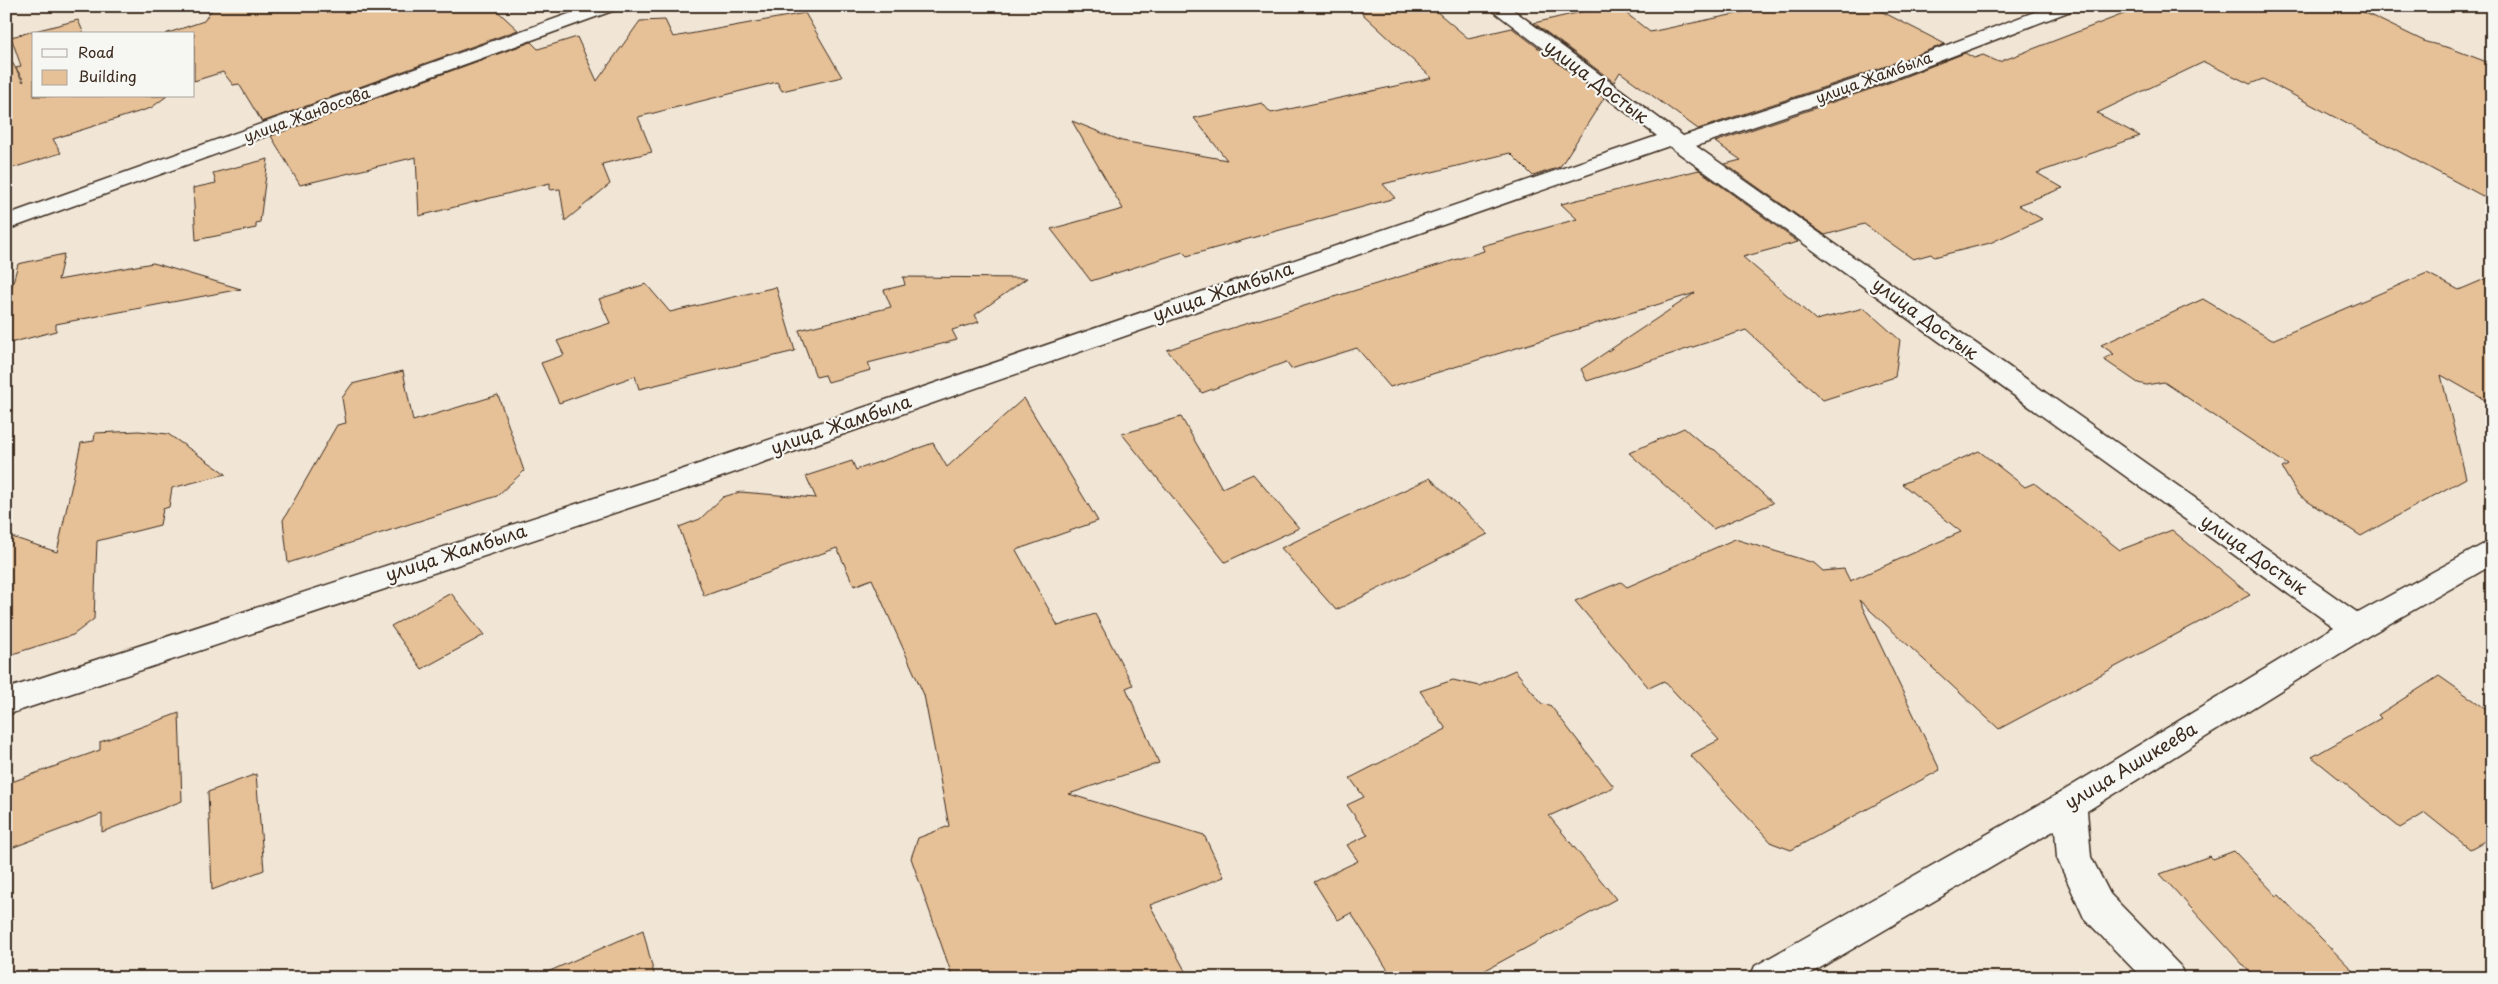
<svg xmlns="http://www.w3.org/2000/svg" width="2498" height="984" font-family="'Playpen Sans',sans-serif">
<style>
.building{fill:#e6c096;stroke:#3b2a1e}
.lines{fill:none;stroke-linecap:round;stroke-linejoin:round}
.minor-casing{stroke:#3b2a1e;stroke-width:3}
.minor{fill:#f6f6f2;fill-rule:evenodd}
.labels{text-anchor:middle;stroke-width:4.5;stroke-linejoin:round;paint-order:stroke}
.far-street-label{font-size:15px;fill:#3b2a1e;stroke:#f6f6f2}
.street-label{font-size:18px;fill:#3b2a1e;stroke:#f6f6f2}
</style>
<rect width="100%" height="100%" fill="#f1e6d6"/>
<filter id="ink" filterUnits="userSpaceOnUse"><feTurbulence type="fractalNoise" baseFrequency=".02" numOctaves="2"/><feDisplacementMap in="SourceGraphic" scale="10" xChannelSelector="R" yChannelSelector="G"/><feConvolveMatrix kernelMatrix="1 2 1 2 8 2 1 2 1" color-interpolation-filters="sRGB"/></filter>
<g filter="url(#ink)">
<path class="building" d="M 214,6 L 492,6 L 518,30 L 262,122 L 239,84 L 233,85 L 223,72 L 194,81 L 194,34 L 165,34 L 204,21 Z
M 1354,6 L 1430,6 L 1468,38 L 1512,28 L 1604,98 L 1560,167 L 1533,176 L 1510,153 L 1383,184 L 1395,198 L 1187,256 L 1183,252 L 1091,281 L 1051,229 L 1123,209 L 1072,121 L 1122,141 L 1227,160 L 1194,118 L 1262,103 L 1271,113 L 1432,78 Z
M 1606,6 L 1617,6 L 1650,32 L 1773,6 L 1871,6 L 1945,44 L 1867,73 L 1698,129 L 1620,72 L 1614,82 L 1534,23 Z
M 2156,6 L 2351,6 L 2426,42 L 2450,48 L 2492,64 L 2492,201 L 2263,79 L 2250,84 L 2204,62 L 2097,113 L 2140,136 L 2037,173 L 2063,188 L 2018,205 L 2042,219 L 1990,243 L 1934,257 L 1931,254 L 1913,259 L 1864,224 L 1825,235 L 1725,164 L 1741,160 L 1715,142 L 1883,85 L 1965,53 L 1974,58 L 1983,55 L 1999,62 L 2134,10 Z
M 805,13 L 842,77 L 782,91 L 777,82 L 638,117 L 652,152 L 602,164 L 610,184 L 565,221 L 560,189 L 550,190 L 550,183 L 419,216 L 416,157 L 300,185 L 271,136 L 531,42 L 538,49 L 577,37 L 597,81 L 640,21 L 665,20 L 673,37 Z
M 78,20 L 84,34 L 34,34 L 34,96 L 167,96 L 151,108 L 53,139 L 61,153 L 6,170 L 6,51 L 23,82 L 24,81 L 16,68 L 21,66 L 11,37 Z
M 268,159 L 260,222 L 256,223 L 256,228 L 196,240 L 193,188 L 216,183 L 213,173 Z
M 1699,170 L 1798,242 L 1743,257 L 1816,320 L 1864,308 L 1900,340 L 1895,377 L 1823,400 L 1746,330 L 1587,381 L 1581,369 L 1695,293 L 1390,387 L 1357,348 L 1291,369 L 1286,362 L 1202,393 L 1167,350 L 1219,332 L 1484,251 L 1482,246 L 1577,219 L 1561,204 Z
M 64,254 L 58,280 L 153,263 L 241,289 L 56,324 L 56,331 L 6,344 L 6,308 L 18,264 Z
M 2427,273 L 2459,290 L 2492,276 L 2492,404 L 2441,375 L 2466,478 L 2361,536 L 2298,495 L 2282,468 L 2288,465 L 2164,382 L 2146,385 L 2138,383 L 2103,359 L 2114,354 L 2101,345 L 2203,299 L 2272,340 Z
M 903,277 L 1027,278 L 975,315 L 979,322 L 952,330 L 957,340 L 868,363 L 871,370 L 828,382 L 825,375 L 816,377 L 799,330 L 891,307 L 884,290 L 905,285 Z
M 646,284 L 670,312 L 776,287 L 795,351 L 639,389 L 635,376 L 559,403 L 541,363 L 564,355 L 557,341 L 610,323 L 599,299 Z
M 403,371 L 413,421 L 498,395 L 524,471 L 497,496 L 288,563 L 283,520 L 337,425 L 346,423 L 342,398 L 352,384 Z
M 1024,398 L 1098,521 L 1016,550 L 1058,626 L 1095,614 L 1133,685 L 1126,688 L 1159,763 L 1069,794 L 1204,835 L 1224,877 L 1150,905 L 1189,978 L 953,978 L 911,858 L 918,838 L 949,826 L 924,695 L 872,579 L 854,586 L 837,548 L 704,596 L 679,527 L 700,519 L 723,497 L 740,492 L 816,498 L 806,476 L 852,461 L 856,470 L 933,443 L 947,467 Z
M 1181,417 L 1222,488 L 1253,474 L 1299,528 L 1225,562 L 1122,434 Z
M 1684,428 L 1704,445 L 1715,450 L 1773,503 L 1713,529 L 1629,453 Z
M 139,431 L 168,434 L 226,474 L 172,488 L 169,507 L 163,509 L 160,525 L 97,541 L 94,619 L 73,635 L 6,656 L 6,535 L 57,552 L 81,443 L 94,441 L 95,433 Z
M 1979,451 L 2025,487 L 2034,483 L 2120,550 L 2172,530 L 2250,595 L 1999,729 L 1859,600 L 1940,770 L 1791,850 L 1772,843 L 1690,755 L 1719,740 L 1664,681 L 1649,688 L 1575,601 L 1621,582 L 1627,587 L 1735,539 L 1814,563 L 1823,571 L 1844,569 L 1850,581 L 1961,532 L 1902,484 Z
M 1430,478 L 1488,534 L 1336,610 L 1281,548 Z
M 451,593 L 484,635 L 422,669 L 391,626 Z
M 1515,670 L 1542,704 L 1550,705 L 1614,787 L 1549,816 L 1616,899 L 1471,978 L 1393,978 L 1351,913 L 1338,920 L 1314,882 L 1358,861 L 1347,845 L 1368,835 L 1347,805 L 1364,797 L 1350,778 L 1446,729 L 1420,691 L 1453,680 L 1479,686 Z
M 2439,676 L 2492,713 L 2492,837 L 2470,849 L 2425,813 L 2400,828 L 2312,757 L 2381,718 L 2378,715 Z
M 179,713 L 182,801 L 102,832 L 102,814 L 6,850 L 6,784 L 100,750 L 100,742 Z
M 256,774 L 264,870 L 212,890 L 208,792 Z
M 2234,851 L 2277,896 L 2279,895 L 2360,978 L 2255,978 L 2160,874 L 2210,856 L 2213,859 Z
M 643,930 L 655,978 L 534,978 Z"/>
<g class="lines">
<g class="minor-casing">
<path id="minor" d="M 591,6 L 618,6 L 615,10 L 6,230 L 6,215 Z
M 1487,6 L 1508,6 L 1683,136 L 1868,75 L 2050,6 L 2076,6 L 2073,10 L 1882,83 L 1696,146 L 2358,613 L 2482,545 L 2492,542 L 2492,565 L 2368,636 L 2087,811 L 2091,857 L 2110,894 L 2180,966 L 2185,978 L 2142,978 L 2084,918 L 2057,858 L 2055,830 L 1803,978 L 1750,978 L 1755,966 L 2058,794 L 2334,627 L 1669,146 L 704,483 L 6,715 L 6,689 L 684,469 L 1657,136 Z"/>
</g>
<use href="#minor" class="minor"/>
</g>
</g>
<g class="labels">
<g class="far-street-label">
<text transform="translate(1874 78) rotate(-20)" y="5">улица Жамбыла</text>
<text transform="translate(307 115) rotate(-20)" y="5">улица Жандосова</text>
</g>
<g class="street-label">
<text transform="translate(1596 82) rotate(37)" y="6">улица Достык</text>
<text transform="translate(1223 292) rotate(-19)" y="6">улица Жамбыла</text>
<text transform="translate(1925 319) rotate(36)" y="6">улица Достык</text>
<text transform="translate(841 425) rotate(-19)" y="6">улица Жамбыла</text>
<text transform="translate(456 553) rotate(-18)" y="6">улица Жамбыла</text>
<text transform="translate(2254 555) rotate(35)" y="6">улица Достык</text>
<text transform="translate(2131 766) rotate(-31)" y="6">улица Ашикеева</text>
</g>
</g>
<rect width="2498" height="984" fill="none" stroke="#f6f6f2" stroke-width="25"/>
<rect x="12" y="12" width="2473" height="959" fill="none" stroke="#3b2a1e" stroke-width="2" filter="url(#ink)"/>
<rect x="32" y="32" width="162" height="65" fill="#f6f6f2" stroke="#aba49d"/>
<rect x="42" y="49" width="25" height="8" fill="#f6f6f2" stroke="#aba49d"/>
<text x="78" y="58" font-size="15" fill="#3b2a1e">Road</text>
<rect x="42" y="70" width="25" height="15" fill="#e6c096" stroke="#aba49d"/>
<text x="78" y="82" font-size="15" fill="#3b2a1e">Building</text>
</svg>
